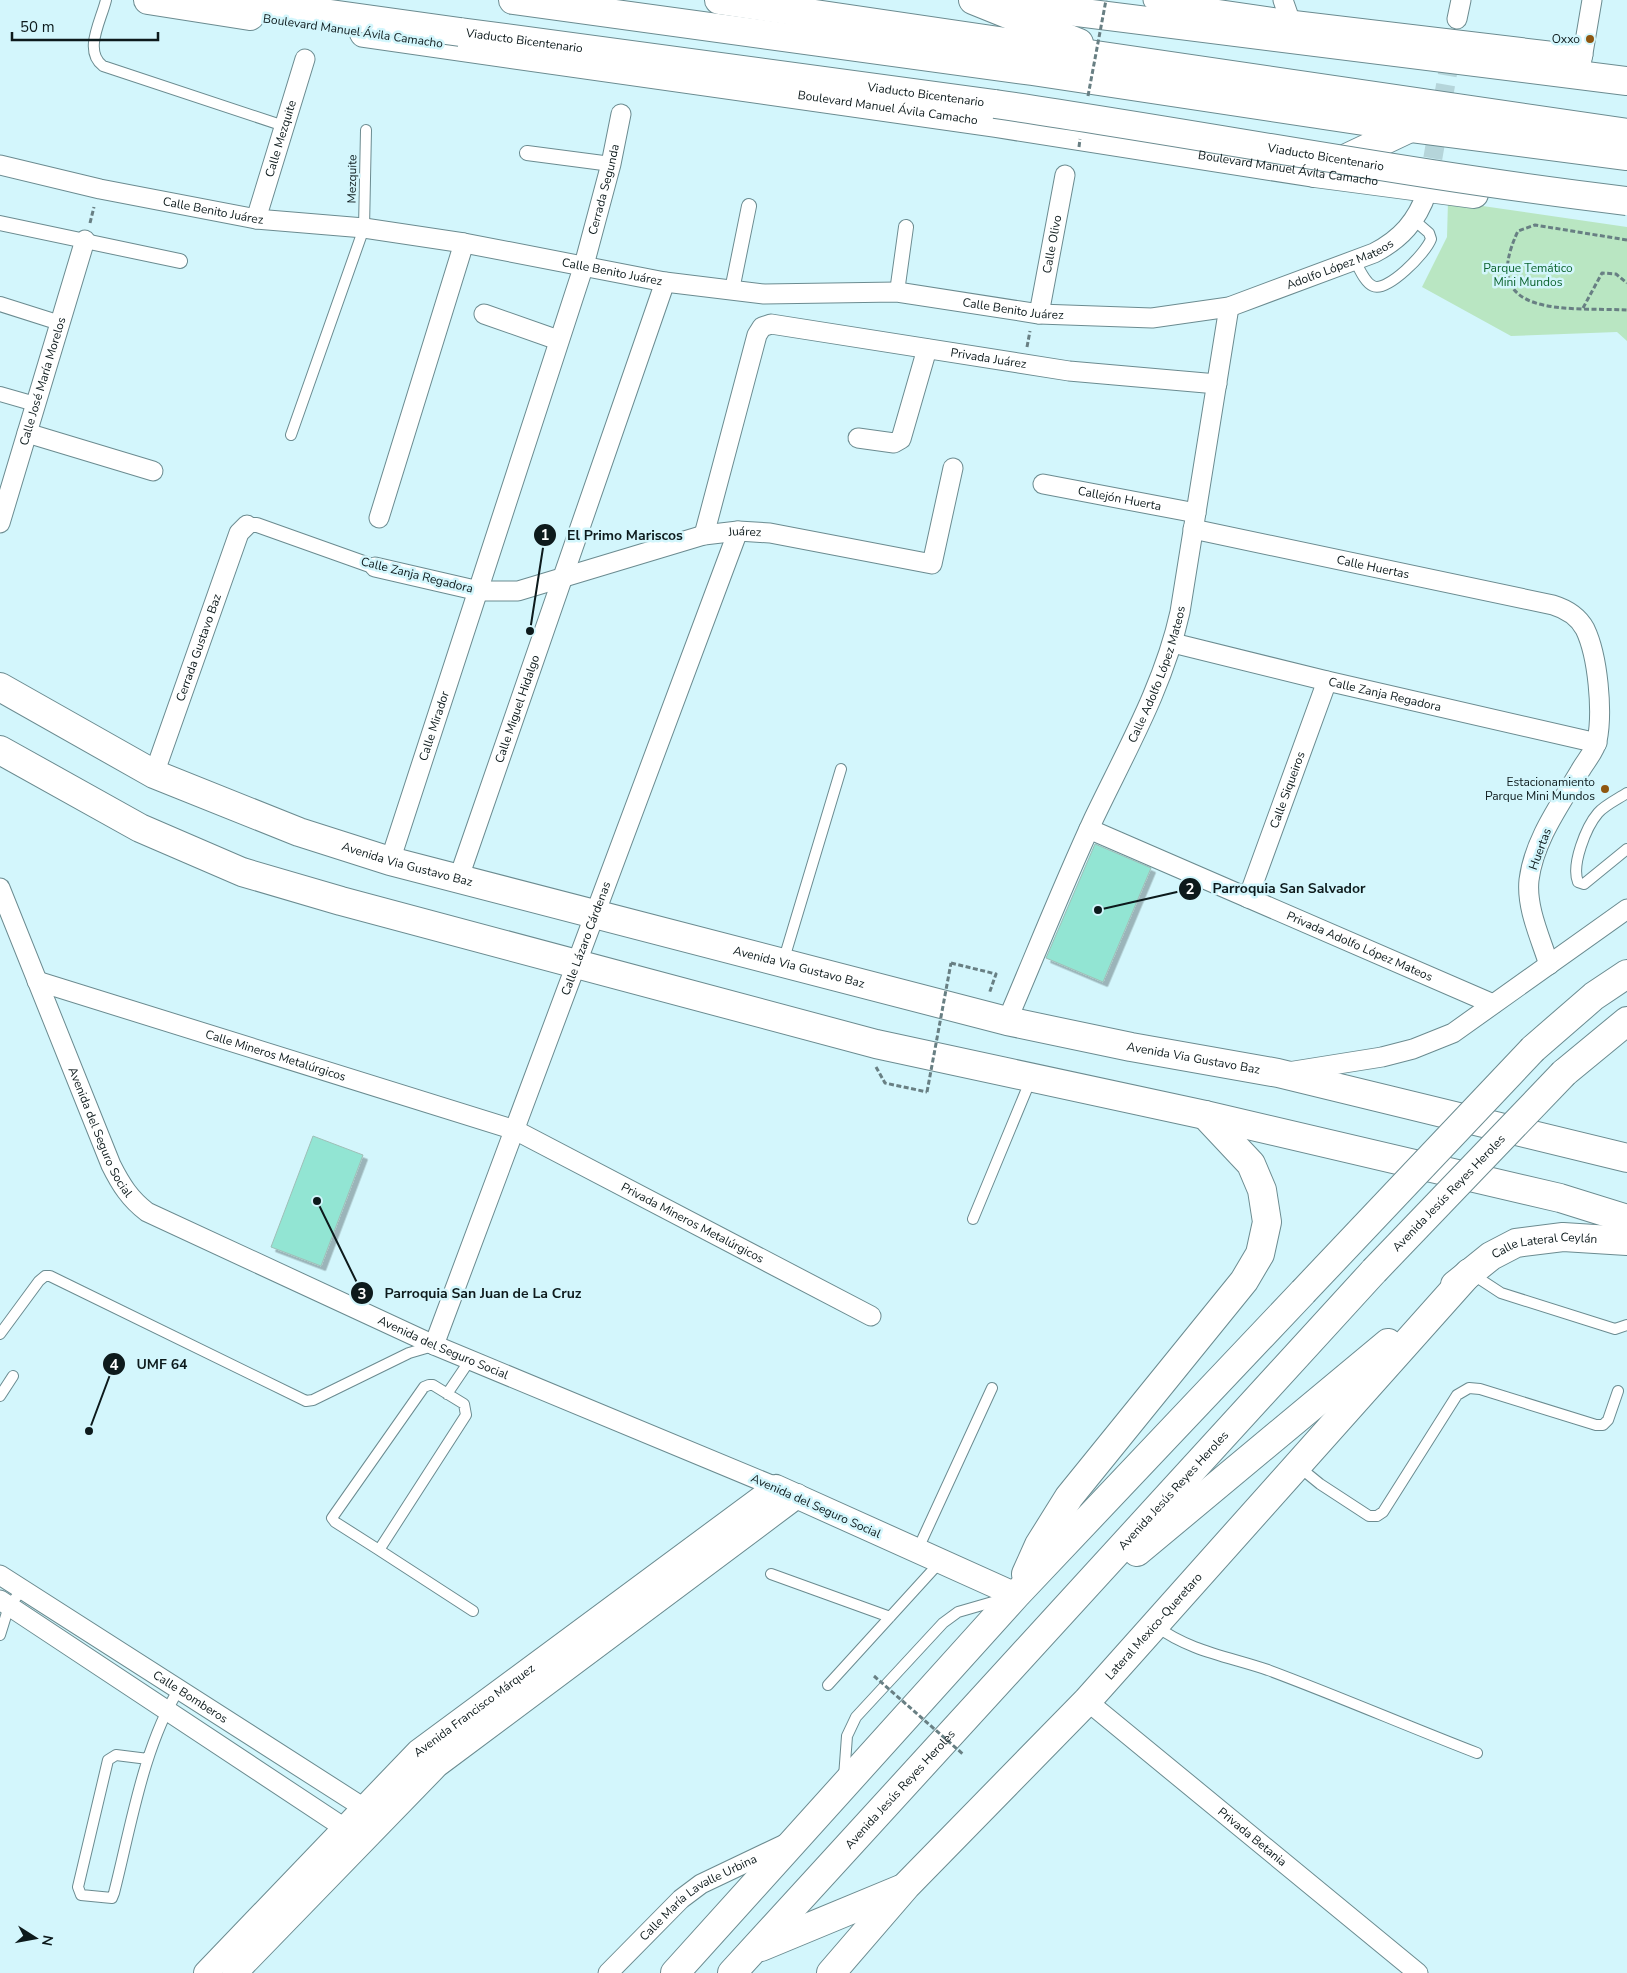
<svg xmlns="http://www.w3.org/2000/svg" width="1627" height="1973" font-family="'Nunito Sans',sans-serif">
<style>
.green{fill:#b9e6c2}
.building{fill:#92e5d3;stroke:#9ebfb7;filter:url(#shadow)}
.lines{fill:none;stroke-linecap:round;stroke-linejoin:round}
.minor-tunnel{stroke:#b5d5da;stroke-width:19;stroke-dasharray:19 9;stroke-linecap:butt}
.service-casing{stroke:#6b8b90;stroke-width:12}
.pedestrian-casing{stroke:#6b8b90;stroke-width:16}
.minor-casing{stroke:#6b8b90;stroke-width:21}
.tertiary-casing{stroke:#6b8b90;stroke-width:26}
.primary-casing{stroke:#6b8b90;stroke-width:30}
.trunk-casing{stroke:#6b8b90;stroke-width:30}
.motorway-casing{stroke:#6b8b90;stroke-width:30}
.path{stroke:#687f83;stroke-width:3;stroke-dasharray:5 2.5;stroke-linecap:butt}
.service{stroke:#fff;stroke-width:10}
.pedestrian{stroke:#fff;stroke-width:14}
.minor{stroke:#fff;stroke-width:19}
.tertiary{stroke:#fff;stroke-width:24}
.primary{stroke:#fff;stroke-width:28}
.trunk{stroke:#fff;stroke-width:28}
.motorway{stroke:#fff;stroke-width:28}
.trunk-bridge-casing{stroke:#6b8b90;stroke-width:30;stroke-linecap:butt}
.motorway-bridge-casing{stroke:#6b8b90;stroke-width:30;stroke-linecap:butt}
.path-bridge{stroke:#687f83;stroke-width:3;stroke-dasharray:5 2.5;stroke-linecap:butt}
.trunk-bridge{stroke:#fff;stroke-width:28}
.motorway-bridge{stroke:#fff;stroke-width:28}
.poi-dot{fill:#8f560f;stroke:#d3f6fc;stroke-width:2}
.labels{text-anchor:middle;stroke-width:5;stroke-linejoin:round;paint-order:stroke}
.street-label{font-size:12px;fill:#0d1a1c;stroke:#d3f6fc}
.poi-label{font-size:12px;fill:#0d1a1c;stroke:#d3f6fc;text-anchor:end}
.park-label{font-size:12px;fill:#0d642f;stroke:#d3f6fc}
.leader{fill:none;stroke:#0d1a1c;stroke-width:2}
.callout-dot{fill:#0d1a1c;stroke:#d3f6fc;stroke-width:2}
.mark-label{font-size:15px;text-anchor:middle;font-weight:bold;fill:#fff}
.callout-label{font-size:14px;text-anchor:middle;font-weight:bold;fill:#0d1a1c;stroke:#d3f6fc;stroke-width:5;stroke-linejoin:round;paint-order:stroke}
</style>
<defs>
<filter id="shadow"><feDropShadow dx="4.5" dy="4.5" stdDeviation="0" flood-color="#0004"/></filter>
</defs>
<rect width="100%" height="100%" fill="#d3f6fc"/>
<path class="green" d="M 1448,201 L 1627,227 L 1627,341 L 1617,332 L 1511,336 L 1422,287 L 1447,237 Z"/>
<path class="building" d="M 1095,844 L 1151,868 L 1103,982 L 1046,958 Z
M 313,1136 L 363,1155 L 321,1266 L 271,1247 Z"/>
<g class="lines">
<path class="minor-tunnel" d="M 1428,186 L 1457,19"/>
<g class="service-casing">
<path id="service" d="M 106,0 C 101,21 83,51 103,66 L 284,126
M 1355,261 C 1359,268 1365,283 1373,286 C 1387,293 1426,253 1431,239 L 1429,233 L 1414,220
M 291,435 L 364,228 L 366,130
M 1627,793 C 1618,799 1605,805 1598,813 C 1586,827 1571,865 1578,882 L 1584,884 L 1627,849
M 783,962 L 841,769
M 973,1219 L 1031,1079
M 1472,1274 L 1501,1293 L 1615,1329 L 1627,1325
M 0,1334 L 39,1281 L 45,1276 L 50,1276 L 306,1401 L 313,1400 L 409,1353 L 433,1346
M 429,1385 L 433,1385 L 464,1404 L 466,1415 L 379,1550 L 335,1522 L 332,1518 L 424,1387 Z
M 447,1394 L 470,1360
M 0,1396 L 13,1376
M 1298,1466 L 1320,1484 L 1369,1516 L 1377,1516 L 1383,1512 L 1457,1395 L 1469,1388 L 1480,1389 L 1596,1425 L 1603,1425 L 1608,1420 L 1618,1391
M 379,1550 L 473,1611
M 917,1551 L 992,1388
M 771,1574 L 890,1617
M 1156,1626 C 1189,1651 1230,1657 1268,1670 C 1338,1696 1407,1726 1477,1753
M 0,1635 L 9,1606 L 22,1590
M 828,1685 L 941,1561
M 148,1759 L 116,1755 L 108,1760 L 78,1887 L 81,1895 L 112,1898 L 114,1893 C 131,1827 143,1747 179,1689
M 844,1777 L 847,1736 L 856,1717 L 943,1623 L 958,1612 L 1003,1599"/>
</g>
<g class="pedestrian-casing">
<path id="pedestrian" d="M 527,153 L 611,164
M 0,223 L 180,261
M 732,290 L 749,206
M 897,292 L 906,227
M 0,304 L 60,323
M 0,394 L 35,404
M 247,525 L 257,525 L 375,567"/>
</g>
<g class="minor-casing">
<g id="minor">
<path d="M 1153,0 L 1290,20 L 1583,55"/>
<path d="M 1283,0 L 1290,20"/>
<path d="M 1457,19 L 1461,0"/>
<path d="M 1581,65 L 1592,0"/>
<path id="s1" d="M 0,165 L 100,189 L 256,219 L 364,228 L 464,243 L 665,282 L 764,294 L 897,292 L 1039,314 L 1152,318 L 1229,307 L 1374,253 C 1401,239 1417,221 1427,192"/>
<path id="s2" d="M 256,219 L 305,59"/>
<path d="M 484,314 L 558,340"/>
<path id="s3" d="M 1039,314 L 1065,175"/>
<path d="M 27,433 L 153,471"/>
<path d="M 858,438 L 894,443 L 901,439 L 927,349"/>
<path id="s4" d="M 1043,484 L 1196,513"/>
<path d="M 379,518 L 464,243"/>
<path id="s5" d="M 0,523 L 85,240"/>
<path id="s6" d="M 1193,529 L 1553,605 C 1566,609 1578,616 1585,629 C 1598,656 1603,712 1597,741 C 1595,751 1585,762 1580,771 C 1560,805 1534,840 1529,880 C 1526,908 1541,939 1549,965"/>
<path id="s7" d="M 704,535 L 757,335 L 762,327 L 771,324 L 1069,371 L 1217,384"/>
<path id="s8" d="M 375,567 L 479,591 L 518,591 L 704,535 L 738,531 L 770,533 L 932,564 L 953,468"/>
<path id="s9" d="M 1173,643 L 1327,681 L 1597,743"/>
<path id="s10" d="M 154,774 L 239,533 L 247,525"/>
<path id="s11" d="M 1089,829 L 1493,1004"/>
<path id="s12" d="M 390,861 L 584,265 L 611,164 L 621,114"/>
<path id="s13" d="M 458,880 L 665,282"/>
<path id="s14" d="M 0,888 L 111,1165 C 121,1185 130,1199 147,1212 L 434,1345 L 776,1487"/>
<path id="s15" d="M 1248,898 L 1327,681"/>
<path id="s16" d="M 37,981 L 515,1130 L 871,1316"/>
<path id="s17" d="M 1007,1021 C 1036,953 1063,885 1094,818 C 1126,751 1164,685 1180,612 L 1229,307"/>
<path d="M 1288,1072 L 1382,1057 L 1413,1049 L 1453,1033 L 1627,909"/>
<path id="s18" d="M 434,1345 L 738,531"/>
<path id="s19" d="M 0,1575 L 375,1815"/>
<path d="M 0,1600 L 355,1835"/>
<path id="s20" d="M 1087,1701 L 1418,1973"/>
<path id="s21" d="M 608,1973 L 681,1899 L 701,1884 L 785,1844"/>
</g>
</g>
<g class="tertiary-casing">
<g id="tertiary">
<path id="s22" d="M 206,1973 L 418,1752 L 776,1487 L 1016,1595"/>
<path d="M 235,1973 L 437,1765 L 797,1496"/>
</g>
</g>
<g class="primary-casing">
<g id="primary">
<path d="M 148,0 L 250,16"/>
<path d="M 988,1 L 1627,81"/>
<path id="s23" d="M 364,33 L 996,123 L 1315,173 L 1474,194"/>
<path id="s24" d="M 0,687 L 154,774 L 299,832 L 390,861 L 1007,1021 L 1131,1047 L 1278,1073 L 1627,1158"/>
<path d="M 0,750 L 140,828 L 242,872 L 341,901 L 876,1044 L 1205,1115 L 1560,1198 L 1627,1219"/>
</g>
</g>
<g class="trunk-casing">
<g id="trunk">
<path d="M 513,0 L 1032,71 L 1410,128 L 1627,156"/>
<path d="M 719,0 L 1627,133"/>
<path d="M 973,0 L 1079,43"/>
<path d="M 1315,173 L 1410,128"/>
<path d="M 1533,1049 L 1594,996 L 1627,974"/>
<path d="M 1564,1073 L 1627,1021"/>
<path id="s25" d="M 1455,1285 L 1491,1256 L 1516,1243 L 1563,1237 L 1627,1241"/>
<path d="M 1137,1552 L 1388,1343"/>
<path d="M 1026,1574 L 1039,1545 L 1069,1497 L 1244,1281 L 1260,1254 L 1267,1222 L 1262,1190 L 1251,1164 L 1205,1115"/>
<path d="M 761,1947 L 901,1889"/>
<path d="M 675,1973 L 1016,1595 L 1303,1292"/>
<path id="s26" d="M 732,1973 L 1374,1271"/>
<path id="s27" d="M 831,1973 L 906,1886 L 1087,1701 L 1469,1273"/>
</g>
</g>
<g class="motorway-casing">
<g id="motorway">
<path d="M 223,0 L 301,10"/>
<path id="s28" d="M 460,32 L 995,104"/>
</g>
</g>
<path class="path" d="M 90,223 L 94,207
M 1627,240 L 1535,225 L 1518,231 C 1476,320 1569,307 1627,310
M 1583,308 L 1602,273 L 1616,274 L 1627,283
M 1027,347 L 1030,331
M 951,963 L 996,974 L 989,994
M 876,1067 L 885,1083 L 927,1092"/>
<use href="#service" class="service"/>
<use href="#pedestrian" class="pedestrian"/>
<use href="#minor" class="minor"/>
<use href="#tertiary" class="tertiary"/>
<use href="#primary" class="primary"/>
<use href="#trunk" class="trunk"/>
<use href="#motorway" class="motorway"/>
<g class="trunk-bridge-casing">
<g id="trunk-bridge">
<path id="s29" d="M 1374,1271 L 1564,1073"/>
<path d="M 1303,1292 L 1533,1049"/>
</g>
</g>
<g class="motorway-bridge-casing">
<g id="motorway-bridge">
<path d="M 301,10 L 460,32"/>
<path id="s30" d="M 995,104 C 1206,135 1415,176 1627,201"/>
</g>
</g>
<path class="path-bridge" d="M 1088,96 L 1106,0
M 1079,147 L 1080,139
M 927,1092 L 951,963
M 874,1676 L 964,1755"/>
<use href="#trunk-bridge" class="trunk-bridge"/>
<use href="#motorway-bridge" class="motorway-bridge"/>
</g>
<g class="poi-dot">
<circle cx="1590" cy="39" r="5"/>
<circle cx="1605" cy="789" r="5"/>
</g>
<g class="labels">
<g class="street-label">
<text transform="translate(353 31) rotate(8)" y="4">Boulevard Manuel Ávila Camacho</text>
<text dy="4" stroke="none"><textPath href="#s28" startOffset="65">Viaducto Bicentenario</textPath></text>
<text dy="4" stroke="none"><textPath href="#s28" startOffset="470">Viaducto Bicentenario</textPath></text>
<text dy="4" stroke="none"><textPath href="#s23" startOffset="529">Boulevard Manuel Ávila Camacho</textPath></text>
<text dy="4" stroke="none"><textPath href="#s2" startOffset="84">Calle Mezquite</textPath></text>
<text dy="4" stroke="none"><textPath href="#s30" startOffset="335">Viaducto Bicentenario</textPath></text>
<text dy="4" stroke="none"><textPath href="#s23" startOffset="934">Boulevard Manuel Ávila Camacho</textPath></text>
<text transform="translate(352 179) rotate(-89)" y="4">Mezquite</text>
<text dy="4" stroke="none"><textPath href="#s12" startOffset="705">Cerrada Segunda</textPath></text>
<text dy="4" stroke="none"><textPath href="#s1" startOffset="218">Calle Benito Juárez</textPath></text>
<text dy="4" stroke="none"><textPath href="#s3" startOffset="71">Calle Olivo</textPath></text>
<text dy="4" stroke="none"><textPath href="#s1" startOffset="1362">Adolfo López Mateos</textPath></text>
<text dy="4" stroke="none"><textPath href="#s1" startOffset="622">Calle Benito Juárez</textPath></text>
<text dy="4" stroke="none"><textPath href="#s1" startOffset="1026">Calle Benito Juárez</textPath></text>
<text dy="4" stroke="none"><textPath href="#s7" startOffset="446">Privada Juárez</textPath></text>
<text dy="4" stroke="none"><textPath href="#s5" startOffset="148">Calle José María Morelos</textPath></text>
<text dy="4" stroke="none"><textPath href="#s4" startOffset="78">Callejón Huerta</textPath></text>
<text dy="4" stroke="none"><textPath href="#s8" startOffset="381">Juárez</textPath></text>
<text dy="4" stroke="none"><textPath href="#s6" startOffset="184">Calle Huertas</textPath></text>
<text transform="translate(417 575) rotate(14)" y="4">Calle Zanja Regadora</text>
<text dy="4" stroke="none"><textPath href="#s10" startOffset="134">Cerrada Gustavo Baz</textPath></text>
<text dy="4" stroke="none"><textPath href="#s17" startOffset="378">Calle Adolfo López Mateos</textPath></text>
<text dy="4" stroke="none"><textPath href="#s9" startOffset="218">Calle Zanja Regadora</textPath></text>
<text dy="4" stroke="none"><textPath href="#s13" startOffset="181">Calle Miguel Hidalgo</textPath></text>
<text dy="4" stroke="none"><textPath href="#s12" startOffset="142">Calle Mirador</textPath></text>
<text dy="4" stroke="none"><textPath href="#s15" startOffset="115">Calle Siqueiros</textPath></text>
<text transform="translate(1540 849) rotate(-70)" y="4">Huertas</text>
<text dy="4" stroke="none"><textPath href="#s24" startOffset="446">Avenida Via Gustavo Baz</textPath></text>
<text dy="4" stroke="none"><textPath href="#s18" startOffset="434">Calle Lázaro Cárdenas</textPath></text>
<text dy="4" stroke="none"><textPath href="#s11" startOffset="295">Privada Adolfo López Mateos</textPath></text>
<text dy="4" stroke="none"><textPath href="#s24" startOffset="851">Avenida Via Gustavo Baz</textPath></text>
<text dy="4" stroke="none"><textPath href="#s16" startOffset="250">Calle Mineros Metalúrgicos</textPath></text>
<text dy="4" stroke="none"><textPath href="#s24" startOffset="1256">Avenida Via Gustavo Baz</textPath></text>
<text dy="4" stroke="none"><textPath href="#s14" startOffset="264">Avenida del Seguro Social</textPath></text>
<text dy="4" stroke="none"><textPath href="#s29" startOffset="108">Avenida Jesús Reyes Heroles</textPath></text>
<text dy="4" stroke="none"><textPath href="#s16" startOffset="701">Privada Mineros Metalúrgicos</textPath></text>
<text dy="4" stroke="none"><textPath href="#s25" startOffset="102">Calle Lateral Ceylán</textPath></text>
<text dy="4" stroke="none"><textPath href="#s14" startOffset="684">Avenida del Seguro Social</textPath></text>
<text dy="4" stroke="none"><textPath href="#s26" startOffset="654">Avenida Jesús Reyes Heroles</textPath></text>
<text transform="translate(816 1506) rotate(24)" y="4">Avenida del Seguro Social</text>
<text dy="4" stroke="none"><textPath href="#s27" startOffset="474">Lateral Mexico-Queretaro</textPath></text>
<text dy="4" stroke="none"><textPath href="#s19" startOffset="226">Calle Bomberos</textPath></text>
<text dy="4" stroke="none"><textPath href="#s22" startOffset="376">Avenida Francisco Márquez</textPath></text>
<text dy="4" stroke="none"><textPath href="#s26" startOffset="249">Avenida Jesús Reyes Heroles</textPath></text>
<text dy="4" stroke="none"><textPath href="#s20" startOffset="214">Privada Betania</textPath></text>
<text dy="4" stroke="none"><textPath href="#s21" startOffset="119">Calle María Lavalle Urbina</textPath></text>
</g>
<g class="poi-label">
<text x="1580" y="43">Oxxo</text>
<text x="1595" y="786">Estacionamiento<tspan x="1595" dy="14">Parque Mini Mundos</tspan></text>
</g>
<g class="park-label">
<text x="1528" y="272">Parque Temático<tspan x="1528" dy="14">Mini Mundos</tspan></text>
</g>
</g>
<path class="leader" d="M530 631L545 535M1098 910L1190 889M317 1201L362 1293M89 1431L114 1364"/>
<g class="callout-dot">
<circle cx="530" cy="631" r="5"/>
<circle cx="1098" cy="910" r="5"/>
<circle cx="317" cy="1201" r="5"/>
<circle cx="89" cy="1431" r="5"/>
<circle cx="545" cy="535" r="12"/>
<circle cx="1190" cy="889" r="12"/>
<circle cx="362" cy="1293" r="12"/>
<circle cx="114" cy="1364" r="12"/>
</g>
<g class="mark-label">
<text x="545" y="540">1</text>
<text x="1190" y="894">2</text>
<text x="362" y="1299">3</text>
<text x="114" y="1370">4</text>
</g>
<g class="callout-label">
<text x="625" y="540">El Primo Mariscos</text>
<text x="1289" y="893">Parroquia San Salvador</text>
<text x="483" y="1298">Parroquia San Juan de La Cruz</text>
<text x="162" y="1369">UMF 64</text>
</g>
<g transform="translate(35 1938) rotate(101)" stroke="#d3f6fc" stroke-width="4" paint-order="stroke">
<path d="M0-4L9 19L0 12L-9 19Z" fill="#0d1a1c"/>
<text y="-8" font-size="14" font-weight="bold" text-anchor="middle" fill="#0d1a1c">N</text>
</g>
<path d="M12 32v8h146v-8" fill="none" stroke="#0d1a1c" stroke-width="2.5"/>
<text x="20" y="32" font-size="15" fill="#0d1a1c" stroke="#d3f6fc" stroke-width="4" paint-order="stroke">50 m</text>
</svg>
